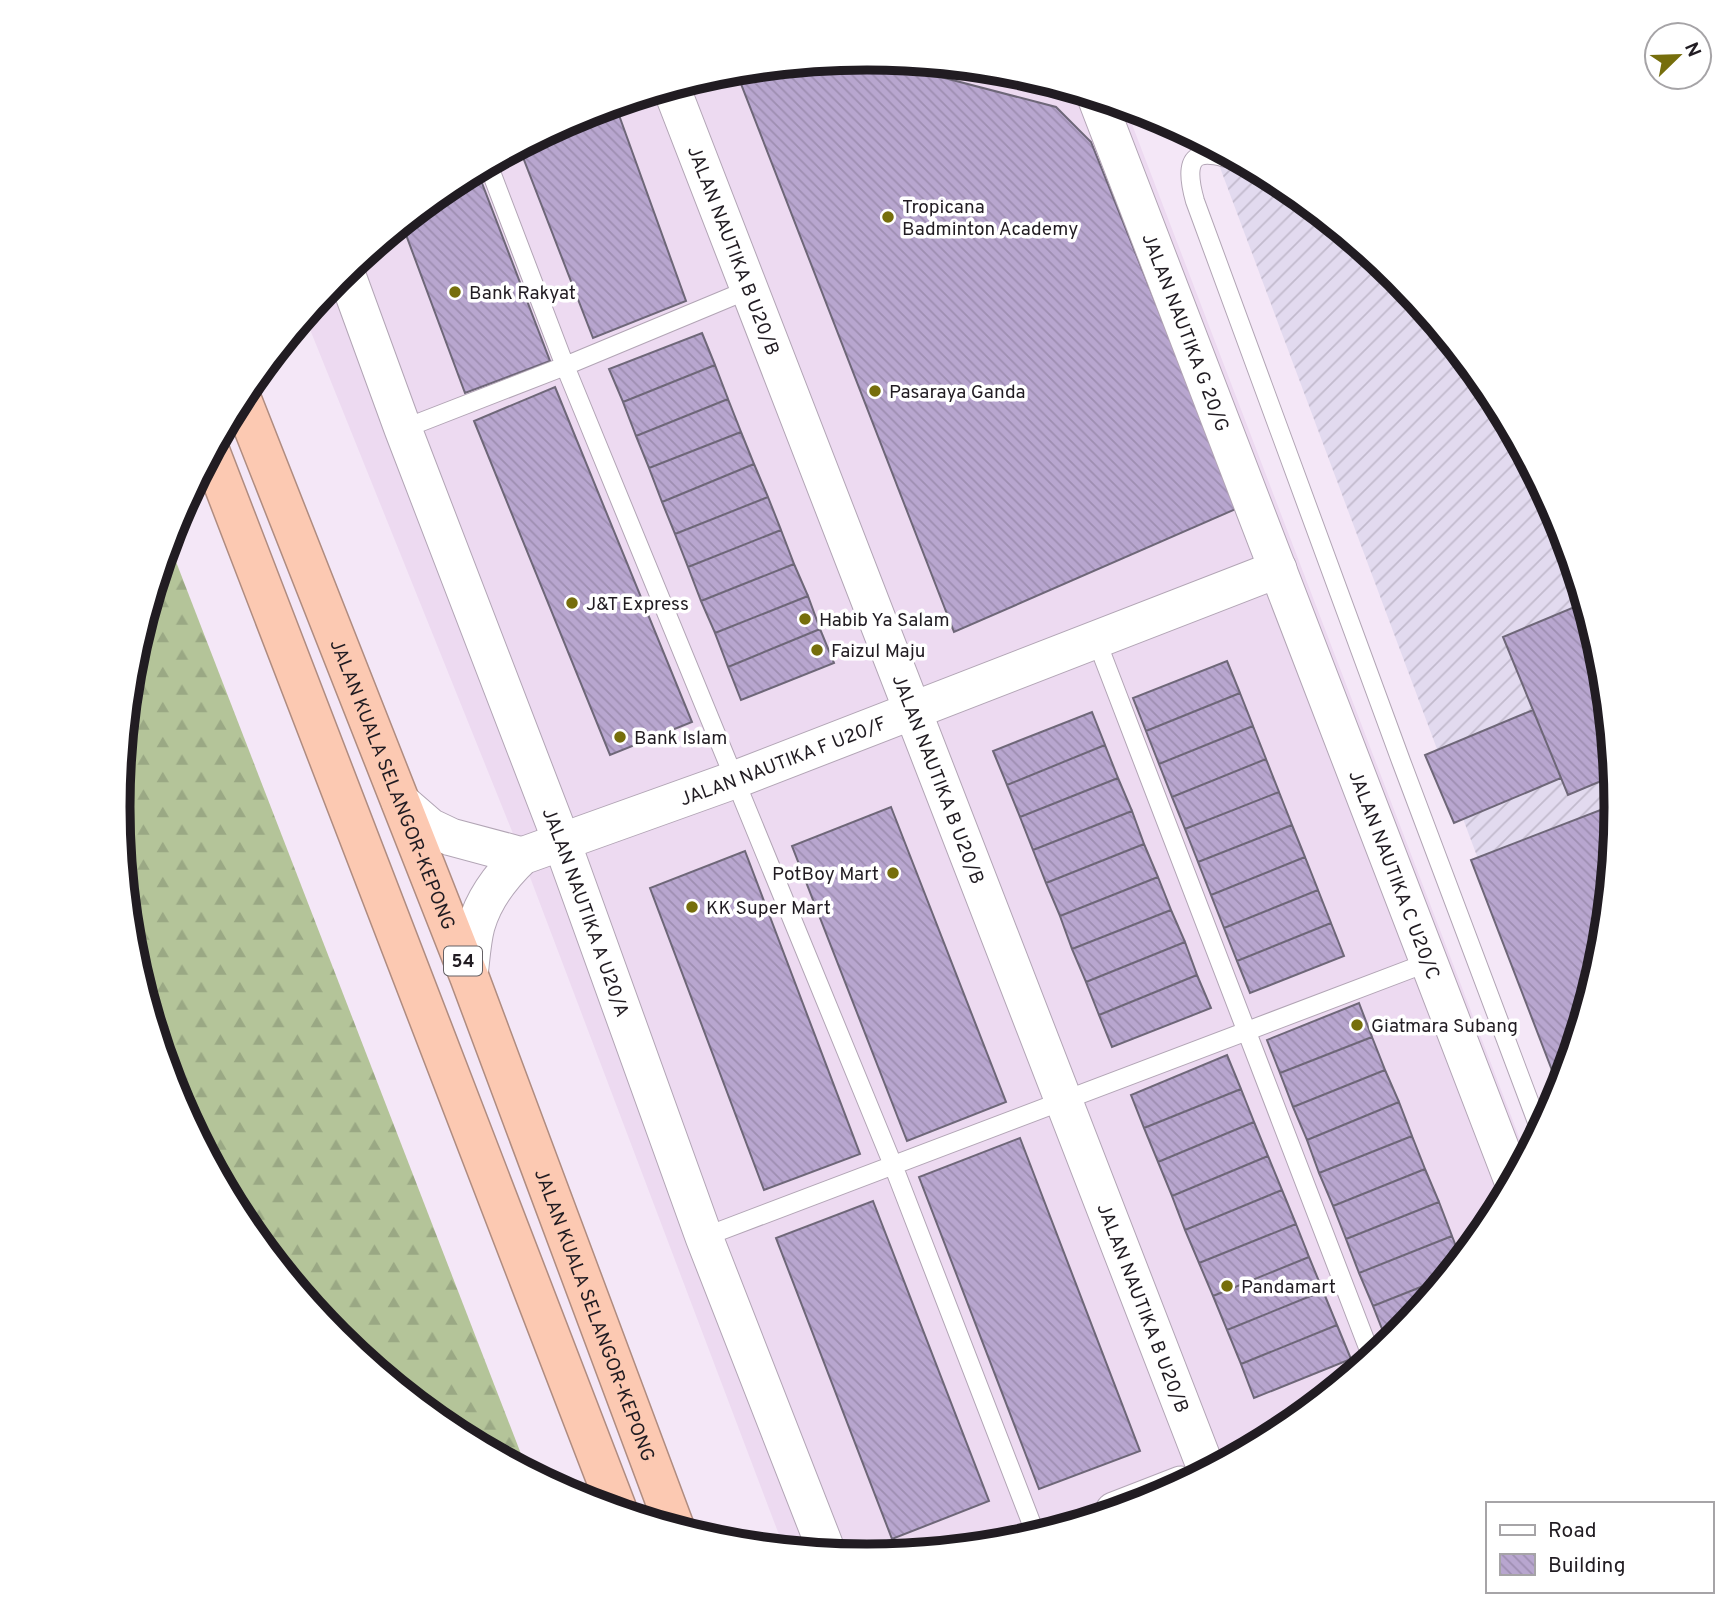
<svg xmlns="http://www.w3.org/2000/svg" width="1734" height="1614" font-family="Overpass,sans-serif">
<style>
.built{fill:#eddaf1}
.industrial{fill:url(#industrial-furrows)}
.forest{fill:url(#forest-firs)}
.building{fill:url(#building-back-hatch);stroke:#6e6778;stroke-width:2}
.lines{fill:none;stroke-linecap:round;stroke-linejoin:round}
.lane-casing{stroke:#b2a5b5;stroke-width:20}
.street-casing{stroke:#b2a5b5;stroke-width:39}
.highway-casing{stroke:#af8c80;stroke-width:41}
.lane{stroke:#fff;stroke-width:18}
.street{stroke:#fff;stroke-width:37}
.highway{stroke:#fcc9b2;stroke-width:38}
.poi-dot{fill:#766e0c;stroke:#fff;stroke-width:2.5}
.labels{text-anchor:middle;stroke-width:7;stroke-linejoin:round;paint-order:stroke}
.shield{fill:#fff;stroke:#646064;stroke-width:2}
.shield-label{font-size:18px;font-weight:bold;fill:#211c22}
.poi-label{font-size:19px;fill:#211c22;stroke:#fff;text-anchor:start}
.street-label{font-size:19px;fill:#211c22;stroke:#fff}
.rim{fill:none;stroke:#211c22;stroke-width:9}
</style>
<defs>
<pattern id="industrial-furrows" width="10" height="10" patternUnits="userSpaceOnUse" patternTransform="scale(1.75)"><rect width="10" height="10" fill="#e2daef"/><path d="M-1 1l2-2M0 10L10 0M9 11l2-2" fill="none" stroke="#c2bacd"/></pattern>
<pattern id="forest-firs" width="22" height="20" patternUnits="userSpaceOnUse" patternTransform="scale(1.75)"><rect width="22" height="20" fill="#b4c499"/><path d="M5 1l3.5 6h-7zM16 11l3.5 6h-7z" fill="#9aa884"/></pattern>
<pattern id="building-back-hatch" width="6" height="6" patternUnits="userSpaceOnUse" patternTransform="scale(1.75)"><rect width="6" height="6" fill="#b8a6cf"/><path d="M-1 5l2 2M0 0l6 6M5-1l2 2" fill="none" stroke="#9e8eb1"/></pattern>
</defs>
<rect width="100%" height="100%" fill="#f4e7f7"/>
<path class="built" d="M 867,58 L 1014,72 L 1125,106 L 1526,1155 L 1490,1224 L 1397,1337 L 1283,1430 L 1153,1499 L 1013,1542 L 867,1556 L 784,1548 L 522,856 L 305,317 L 337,277 L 451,184 L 581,115 L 721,72 Z"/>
<path class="industrial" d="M 1212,146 L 1284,184 L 1397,277 L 1490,391 L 1559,521 L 1602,661 L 1616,807 L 1602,954 L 1562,1084 Z"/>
<path class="forest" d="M 168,541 L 528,1472 L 450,1430 L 337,1337 L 244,1223 L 175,1093 L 132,953 L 118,807 L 132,660 Z"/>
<path class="building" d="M 868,58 L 1056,107 L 1091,142 L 1238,508 L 954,632 L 736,71 Z
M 615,104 L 686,301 L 593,338 L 519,147 L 581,115 Z
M 477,170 L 550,361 L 465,393 L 402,224 L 451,184 Z
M 702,333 L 715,365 L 623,402 L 609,369 Z
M 715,365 L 728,399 L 636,436 L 623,402 Z
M 555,387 L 692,722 L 610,755 L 474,421 Z
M 728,399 L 741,432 L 649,468 L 636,436 Z
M 741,432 L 754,464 L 662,502 L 649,468 Z
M 754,464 L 768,497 L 675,534 L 662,502 Z
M 768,497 L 781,530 L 688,567 L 675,534 Z
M 781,530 L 794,564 L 701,601 L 688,567 Z
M 794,564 L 808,596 L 715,633 L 701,601 Z
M 808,596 L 820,629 L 728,667 L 715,633 Z
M 1584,603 L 1602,661 L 1613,776 L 1568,795 L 1503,637 Z
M 820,629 L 834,663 L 741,700 L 728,667 Z
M 1227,661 L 1240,693 L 1146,731 L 1133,698 Z
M 1240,693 L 1253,726 L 1159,764 L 1146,731 Z
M 1533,710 L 1561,778 L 1454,823 L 1425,755 Z
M 1092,712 L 1105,745 L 1007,785 L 993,751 Z
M 1253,726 L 1266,759 L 1172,797 L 1159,764 Z
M 1105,745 L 1118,778 L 1020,817 L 1007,785 Z
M 1266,759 L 1279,792 L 1185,829 L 1172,797 Z
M 1118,778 L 1132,811 L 1033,850 L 1020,817 Z
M 1279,792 L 1292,825 L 1198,862 L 1185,829 Z
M 1616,804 L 1602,954 L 1560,1091 L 1471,860 Z
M 891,807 L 1006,1102 L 907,1141 L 792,846 Z
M 1132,811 L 1144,844 L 1046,883 L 1033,850 Z
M 1292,825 L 1305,857 L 1211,895 L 1198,862 Z
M 1144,844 L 1158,877 L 1060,916 L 1046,883 Z
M 745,851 L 860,1154 L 764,1190 L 650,888 Z
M 1305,857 L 1318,890 L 1224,928 L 1211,895 Z
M 1158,877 L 1171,910 L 1072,949 L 1060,916 Z
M 1318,890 L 1331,923 L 1237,961 L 1224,928 Z
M 1171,910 L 1185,942 L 1086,982 L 1072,949 Z
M 1331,923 L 1344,956 L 1250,993 L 1237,961 Z
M 1185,942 L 1197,975 L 1099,1015 L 1086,982 Z
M 1197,975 L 1211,1008 L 1112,1047 L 1099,1015 Z
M 1359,1003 L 1372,1037 L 1280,1073 L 1267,1040 Z
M 1372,1037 L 1385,1070 L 1293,1107 L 1280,1073 Z
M 1227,1055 L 1241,1089 L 1144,1128 L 1131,1095 Z
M 1385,1070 L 1399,1102 L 1307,1140 L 1293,1107 Z
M 1241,1089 L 1254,1122 L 1158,1162 L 1144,1128 Z
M 1399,1102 L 1412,1136 L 1319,1173 L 1307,1140 Z
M 1254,1122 L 1268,1156 L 1172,1196 L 1158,1162 Z
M 1412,1136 L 1425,1169 L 1333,1206 L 1319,1173 Z
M 1020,1138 L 1140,1451 L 1039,1489 L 919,1177 Z
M 1268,1156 L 1282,1190 L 1185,1230 L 1172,1196 Z
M 1425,1169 L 1439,1202 L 1346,1239 L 1333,1206 Z
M 1282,1190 L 1296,1224 L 1199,1263 L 1185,1230 Z
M 873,1201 L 989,1501 L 892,1539 L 776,1238 Z
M 1439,1202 L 1452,1236 L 1359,1273 L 1346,1239 Z
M 1296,1224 L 1309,1257 L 1213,1296 L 1199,1263 Z
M 1452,1236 L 1461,1259 L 1446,1277 L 1373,1306 L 1359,1273 Z
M 1309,1257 L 1323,1291 L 1227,1330 L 1213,1296 Z
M 1446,1277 L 1399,1334 L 1386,1339 L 1373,1306 Z
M 1323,1291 L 1337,1325 L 1241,1364 L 1227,1330 Z
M 1337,1325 L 1351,1359 L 1254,1398 L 1241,1364 Z"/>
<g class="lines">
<g class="lane-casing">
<path id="lane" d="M 488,164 L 565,366 L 893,1165 L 1036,1535
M 1248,165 C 1206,150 1179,144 1195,201 L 1401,761 L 1540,1130
M 403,429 L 565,366 L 750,289
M 1096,639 L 1372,1358
M 704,1237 L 1429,962"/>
</g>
<g class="street-casing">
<g id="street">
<path id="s1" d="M 671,87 L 1207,1471"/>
<path id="s2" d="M 1096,97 L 1513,1181"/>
<path id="s3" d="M 345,270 L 403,429 L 561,840 L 704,1237 L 827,1552"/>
<path d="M 400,801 L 430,827 L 451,837 L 522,856"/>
<path id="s4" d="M 469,976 C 471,959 472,941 476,926 C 484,898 502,875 522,856 L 734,780 L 1278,569"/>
<path d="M 1114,1511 L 1181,1485"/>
</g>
</g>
<g class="highway-casing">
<g id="highway">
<path id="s5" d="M 241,397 L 469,976 L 675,1528"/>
<path d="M 211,453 L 618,1511"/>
</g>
</g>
<use href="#lane" class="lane"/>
<use href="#street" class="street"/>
<use href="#highway" class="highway"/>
</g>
<g class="poi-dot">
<circle cx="888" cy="217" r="7"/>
<circle cx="455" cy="292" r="7"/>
<circle cx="875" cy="391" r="7"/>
<circle cx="572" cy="603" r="7"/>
<circle cx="805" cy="619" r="7"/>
<circle cx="817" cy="650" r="7"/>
<circle cx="620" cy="737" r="7"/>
<circle cx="893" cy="873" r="7"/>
<circle cx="692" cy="907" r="7"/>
<circle cx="1357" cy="1025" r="7"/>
<circle cx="1227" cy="1286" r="7"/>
</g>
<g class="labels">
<rect class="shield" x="444" y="946.5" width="38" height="29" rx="5"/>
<g class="shield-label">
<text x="463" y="967">54</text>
</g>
<g class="poi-label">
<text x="902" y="213">Tropicana<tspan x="902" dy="22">Badminton Academy</tspan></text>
<text x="469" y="299">Bank Rakyat</text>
<text x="889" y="398">Pasaraya Ganda</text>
<text x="586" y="610">J&amp;T Express</text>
<text x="819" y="626">Habib Ya Salam</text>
<text x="831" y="657">Faizul Maju</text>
<text x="634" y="744">Bank Islam</text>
<text x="879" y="880" text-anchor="end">PotBoy Mart</text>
<text x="706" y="914">KK Super Mart</text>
<text x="1371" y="1032">Giatmara Subang</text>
<text x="1241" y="1293">Pandamart</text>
</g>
<g class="street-label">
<text dy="7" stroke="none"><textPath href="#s1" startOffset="175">JALAN NAUTIKA B U20/B</textPath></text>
<text dy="7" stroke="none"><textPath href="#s2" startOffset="252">JALAN NAUTIKA G 20/G</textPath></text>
<text dy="7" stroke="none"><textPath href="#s4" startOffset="413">JALAN NAUTIKA F U20/F</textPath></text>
<text dy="7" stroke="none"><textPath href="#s1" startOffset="742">JALAN NAUTIKA B U20/B</textPath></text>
<text dy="7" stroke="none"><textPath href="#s5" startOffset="416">JALAN KUALA SELANGOR-KEPONG</textPath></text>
<text dy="7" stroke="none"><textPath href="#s2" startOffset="833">JALAN NAUTIKA C U20/C</textPath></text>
<text dy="7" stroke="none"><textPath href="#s3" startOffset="686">JALAN NAUTIKA A U20/A</textPath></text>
<text dy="7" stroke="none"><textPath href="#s1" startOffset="1309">JALAN NAUTIKA B U20/B</textPath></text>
<text dy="7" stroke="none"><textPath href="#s5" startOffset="984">JALAN KUALA SELANGOR-KEPONG</textPath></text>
</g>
</g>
<path d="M0 0H1734V1614H0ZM130 807a737 737 0 1 1 1474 0a737 737 0 1 1-1474 0Z" fill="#fff" fill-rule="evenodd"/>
<path class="rim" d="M130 807a737 737 0 1 1 1474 0a737 737 0 1 1-1474 0Z"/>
<rect x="1486" y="1502" width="228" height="91" fill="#ffffff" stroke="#a6a4a7" stroke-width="2"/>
<rect x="1500" y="1525" width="35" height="10" fill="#ffffff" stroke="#a6a4a7" stroke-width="2"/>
<text x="1548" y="1537" font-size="21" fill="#211c22">Road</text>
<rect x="1500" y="1554" width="35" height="21" fill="url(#building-back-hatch)" stroke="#a6a4a7" stroke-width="2"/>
<text x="1548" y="1572" font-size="21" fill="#211c22">Building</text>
<g transform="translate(1678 56) rotate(67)"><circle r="33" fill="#ffffff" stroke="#a6a4a7" stroke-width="2"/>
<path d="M0-5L12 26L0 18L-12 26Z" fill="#766e0c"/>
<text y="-10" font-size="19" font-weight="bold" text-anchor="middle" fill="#211c22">N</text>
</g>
</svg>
